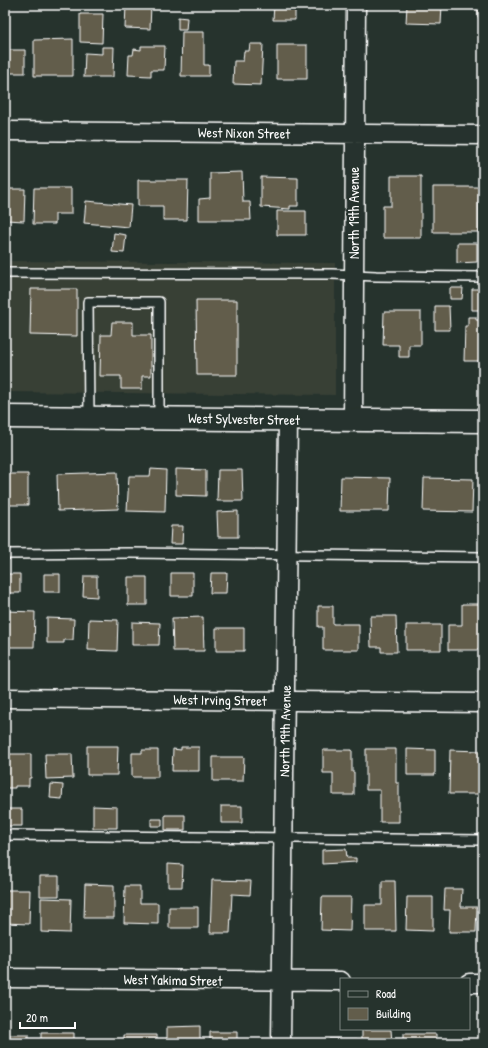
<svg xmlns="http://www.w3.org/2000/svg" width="488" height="1048" font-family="'Patrick Hand',sans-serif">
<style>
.built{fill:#384036}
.building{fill:#625d4b;stroke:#fff}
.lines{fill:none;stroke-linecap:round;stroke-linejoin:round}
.service-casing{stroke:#fff;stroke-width:12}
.minor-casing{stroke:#fff;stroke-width:21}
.tertiary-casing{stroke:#fff;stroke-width:25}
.service{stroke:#26332d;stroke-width:9}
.minor{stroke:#26332d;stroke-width:18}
.tertiary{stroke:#26332d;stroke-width:22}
.labels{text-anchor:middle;stroke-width:4;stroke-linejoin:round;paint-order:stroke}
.street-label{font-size:14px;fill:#fff;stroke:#26332d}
</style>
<rect width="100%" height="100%" fill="#26332d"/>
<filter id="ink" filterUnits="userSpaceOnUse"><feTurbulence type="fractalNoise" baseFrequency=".025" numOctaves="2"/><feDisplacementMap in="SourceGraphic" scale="8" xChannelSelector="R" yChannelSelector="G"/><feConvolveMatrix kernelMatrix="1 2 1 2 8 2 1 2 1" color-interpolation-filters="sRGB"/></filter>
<g filter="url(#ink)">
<path class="built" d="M 5,261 L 335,263 L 335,395 L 5,392 Z"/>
<path class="building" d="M 126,5 L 151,5 L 150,29 L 125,28 Z
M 274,5 L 295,5 L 295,20 L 273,20 Z
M 407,5 L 442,5 L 441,24 L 406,23 Z
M 478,5 L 483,5 L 483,18 L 478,18 Z
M 80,14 L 103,14 L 102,43 L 80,42 Z
M 178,17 L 187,18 L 186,30 L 178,30 Z
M 182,32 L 204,32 L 204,65 L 209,65 L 209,76 L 181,76 Z
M 73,39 L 73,76 L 34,76 L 34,40 Z
M 250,44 L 263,44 L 261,85 L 233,84 L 234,61 L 243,61 L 244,51 L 249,51 Z
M 277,45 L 307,45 L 307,79 L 277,79 Z
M 141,46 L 165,46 L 164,70 L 151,70 L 151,76 L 128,75 L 129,55 L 133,55 L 134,49 L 141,50 Z
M 102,47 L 114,47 L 113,77 L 84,77 L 85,53 L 102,54 Z
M 5,50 L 25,50 L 25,73 L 5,73 Z
M 242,172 L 243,202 L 250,202 L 251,220 L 199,220 L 199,199 L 210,198 L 210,173 Z
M 391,176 L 421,176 L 421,238 L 383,238 L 383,206 L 391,206 Z
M 261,177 L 298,178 L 298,206 L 290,206 L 290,209 L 261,207 Z
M 138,180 L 188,180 L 187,220 L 163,220 L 163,206 L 138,206 Z
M 433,187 L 479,187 L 479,232 L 433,232 Z
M 34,188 L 71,188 L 71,214 L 55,214 L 55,224 L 33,224 Z
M 5,189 L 25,189 L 24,221 L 6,220 Z
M 86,201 L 131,205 L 129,227 L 84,223 Z
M 277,211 L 306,211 L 306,235 L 277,235 Z
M 114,233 L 126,235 L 124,253 L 112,252 Z
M 457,243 L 477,243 L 477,262 L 457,263 Z
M 450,288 L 463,288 L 462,299 L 450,299 Z
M 31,289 L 77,289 L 77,336 L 30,335 Z
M 472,289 L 483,289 L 483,310 L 472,310 Z
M 196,300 L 237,300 L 237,375 L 197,375 Z
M 435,306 L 449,306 L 450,330 L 435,330 Z
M 384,312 L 421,312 L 421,345 L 409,345 L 409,357 L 399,357 L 399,345 L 383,345 Z
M 468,317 L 476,317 L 476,320 L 483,320 L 483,361 L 464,361 L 465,326 L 468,326 Z
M 112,322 L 133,322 L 133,335 L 151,335 L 151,376 L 142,376 L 142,389 L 121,389 L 121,376 L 100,376 L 101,335 L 111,335 Z
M 151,469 L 166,470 L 165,512 L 127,511 L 129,476 L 150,476 Z
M 176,469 L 206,470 L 206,496 L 176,495 Z
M 218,470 L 242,470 L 243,501 L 217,501 Z
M 117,472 L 118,509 L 58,511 L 57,474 Z
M 5,474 L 28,474 L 28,505 L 5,505 Z
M 341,477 L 390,478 L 389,511 L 340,511 Z
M 424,478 L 473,479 L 472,512 L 423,511 Z
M 238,511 L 238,537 L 218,537 L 217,512 Z
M 171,526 L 183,526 L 182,544 L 170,544 Z
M 171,573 L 193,573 L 193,596 L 171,596 Z
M 211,573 L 227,573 L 226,593 L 210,593 Z
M 5,574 L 20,574 L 20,593 L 5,593 Z
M 44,574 L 60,574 L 60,592 L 44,592 Z
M 84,576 L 97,576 L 97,597 L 83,596 Z
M 128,577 L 147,577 L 147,605 L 128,605 Z
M 462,604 L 483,604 L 483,650 L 448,650 L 448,625 L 462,625 Z
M 318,606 L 333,606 L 333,624 L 359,624 L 359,650 L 323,650 L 323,627 L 318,627 Z
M 7,611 L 35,612 L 34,647 L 6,647 Z
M 370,616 L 396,616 L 397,652 L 381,652 L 381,647 L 371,647 Z
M 203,617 L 204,651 L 173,651 L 172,618 Z
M 47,618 L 74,619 L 73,640 L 64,640 L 64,643 L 47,643 Z
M 89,619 L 118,620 L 117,651 L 88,650 Z
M 132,622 L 160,623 L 159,645 L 132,645 Z
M 406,625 L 441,625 L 441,650 L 406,650 Z
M 216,628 L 244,628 L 244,651 L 216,651 Z
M 87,746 L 118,746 L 117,775 L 87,775 Z
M 181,747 L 199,747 L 199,771 L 172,771 L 173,749 L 181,750 Z
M 366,749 L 396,749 L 396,783 L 399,783 L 399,822 L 380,822 L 380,790 L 366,790 Z
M 407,749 L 435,750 L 435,775 L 407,775 Z
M 142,750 L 158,750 L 158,777 L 132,777 L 132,753 L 142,753 Z
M 323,750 L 352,750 L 352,772 L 354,772 L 354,795 L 333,795 L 333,773 L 323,773 Z
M 450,750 L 481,751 L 480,773 L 483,773 L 483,794 L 449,794 Z
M 5,754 L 31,754 L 31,778 L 29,778 L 29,786 L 15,786 L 15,788 L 5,788 Z
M 45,754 L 72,754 L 73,778 L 46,779 Z
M 213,757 L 244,757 L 243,781 L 213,781 Z
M 51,784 L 63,785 L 62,799 L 50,798 Z
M 93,806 L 117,807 L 117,828 L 93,828 Z
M 221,806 L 242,806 L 242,823 L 221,823 Z
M 5,809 L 22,809 L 22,826 L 5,826 Z
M 165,815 L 185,815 L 185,830 L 165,830 Z
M 151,819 L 162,819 L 162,826 L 151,826 Z
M 346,849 L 347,858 L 356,858 L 356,862 L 322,864 L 322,850 Z
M 168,864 L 183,865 L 182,887 L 168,887 Z
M 40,876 L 59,876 L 59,896 L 40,896 Z
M 212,880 L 251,881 L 250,895 L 232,894 L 230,933 L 210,933 Z
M 382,881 L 395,881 L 396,931 L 365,931 L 365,905 L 382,905 Z
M 85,884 L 114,885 L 114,918 L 84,918 Z
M 125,886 L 140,886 L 140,903 L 158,903 L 158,924 L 124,923 Z
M 445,889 L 462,889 L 461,907 L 477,907 L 476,932 L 449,932 L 450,910 L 444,910 Z
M 5,890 L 30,890 L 29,924 L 5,923 Z
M 322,897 L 351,897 L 350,931 L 321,930 Z
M 407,897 L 433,897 L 433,931 L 406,930 Z
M 41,898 L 71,899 L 70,933 L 41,932 Z
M 169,907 L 198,907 L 198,928 L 169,928 Z
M 200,1026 L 200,1043 L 167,1043 L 167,1027 Z
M 362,1030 L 391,1030 L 392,1043 L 362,1043 Z
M 210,1032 L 237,1032 L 237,1043 L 210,1043 Z
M 41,1033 L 74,1033 L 74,1043 L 41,1043 Z
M 403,1034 L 436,1034 L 436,1043 L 403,1043 Z
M 5,1035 L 29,1035 L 29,1043 L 5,1043 Z
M 124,1035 L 157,1035 L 157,1043 L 124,1043 Z
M 329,1039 L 357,1039 L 357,1043 L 329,1043 Z
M 80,1041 L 114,1041 L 114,1043 L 80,1043 Z
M 447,1042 L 477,1043 L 447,1043 Z"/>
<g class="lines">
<g class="service-casing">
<path id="service" d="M 5,273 L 332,274 L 376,276 L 483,277
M 89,418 L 88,302 L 159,302 L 159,419
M 5,554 L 130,553 L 483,557
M 5,835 L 483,840"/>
</g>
<g class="minor-casing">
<path id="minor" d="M 5,131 L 483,135
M 353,420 L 356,5
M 5,698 L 483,703
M 5,978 L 341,981
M 469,983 L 483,983
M 281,1043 L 288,420"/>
</g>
<g class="tertiary-casing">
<path id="tertiary" d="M 5,417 L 483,421"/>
</g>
<use href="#service" class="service"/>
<use href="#minor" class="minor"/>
<use href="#tertiary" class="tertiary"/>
</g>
</g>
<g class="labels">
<g class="street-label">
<text transform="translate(244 133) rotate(1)" y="5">West Nixon Street</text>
<text transform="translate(354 213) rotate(-90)" y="5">North 19th Avenue</text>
<text transform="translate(244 419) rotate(1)" y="5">West Sylvester Street</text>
<text transform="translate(220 700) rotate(1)" y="5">West Irving Street</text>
<text transform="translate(285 731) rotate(-89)" y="5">North 19th Avenue</text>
<text transform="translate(173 980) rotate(1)" y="5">West Yakima Street</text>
</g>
</g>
<rect width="488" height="1048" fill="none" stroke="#26332d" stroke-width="20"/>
<rect x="10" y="10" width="468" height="1028" fill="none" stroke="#fff" stroke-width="1.5" filter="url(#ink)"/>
<rect x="340" y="978" width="130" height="52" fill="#26332d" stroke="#7d8581"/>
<rect x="348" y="991" width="20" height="6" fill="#26332d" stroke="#7d8581"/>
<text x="376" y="998" font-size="12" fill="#ffffff">Road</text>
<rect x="348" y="1008" width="20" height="12" fill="#625d4b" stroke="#7d8581"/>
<text x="376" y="1018" font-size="12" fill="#ffffff">Building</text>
<path d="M20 1022v6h55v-6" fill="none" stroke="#ffffff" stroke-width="2"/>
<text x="26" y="1022" font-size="12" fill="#ffffff" stroke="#26332d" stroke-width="3" paint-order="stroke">20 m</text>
</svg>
